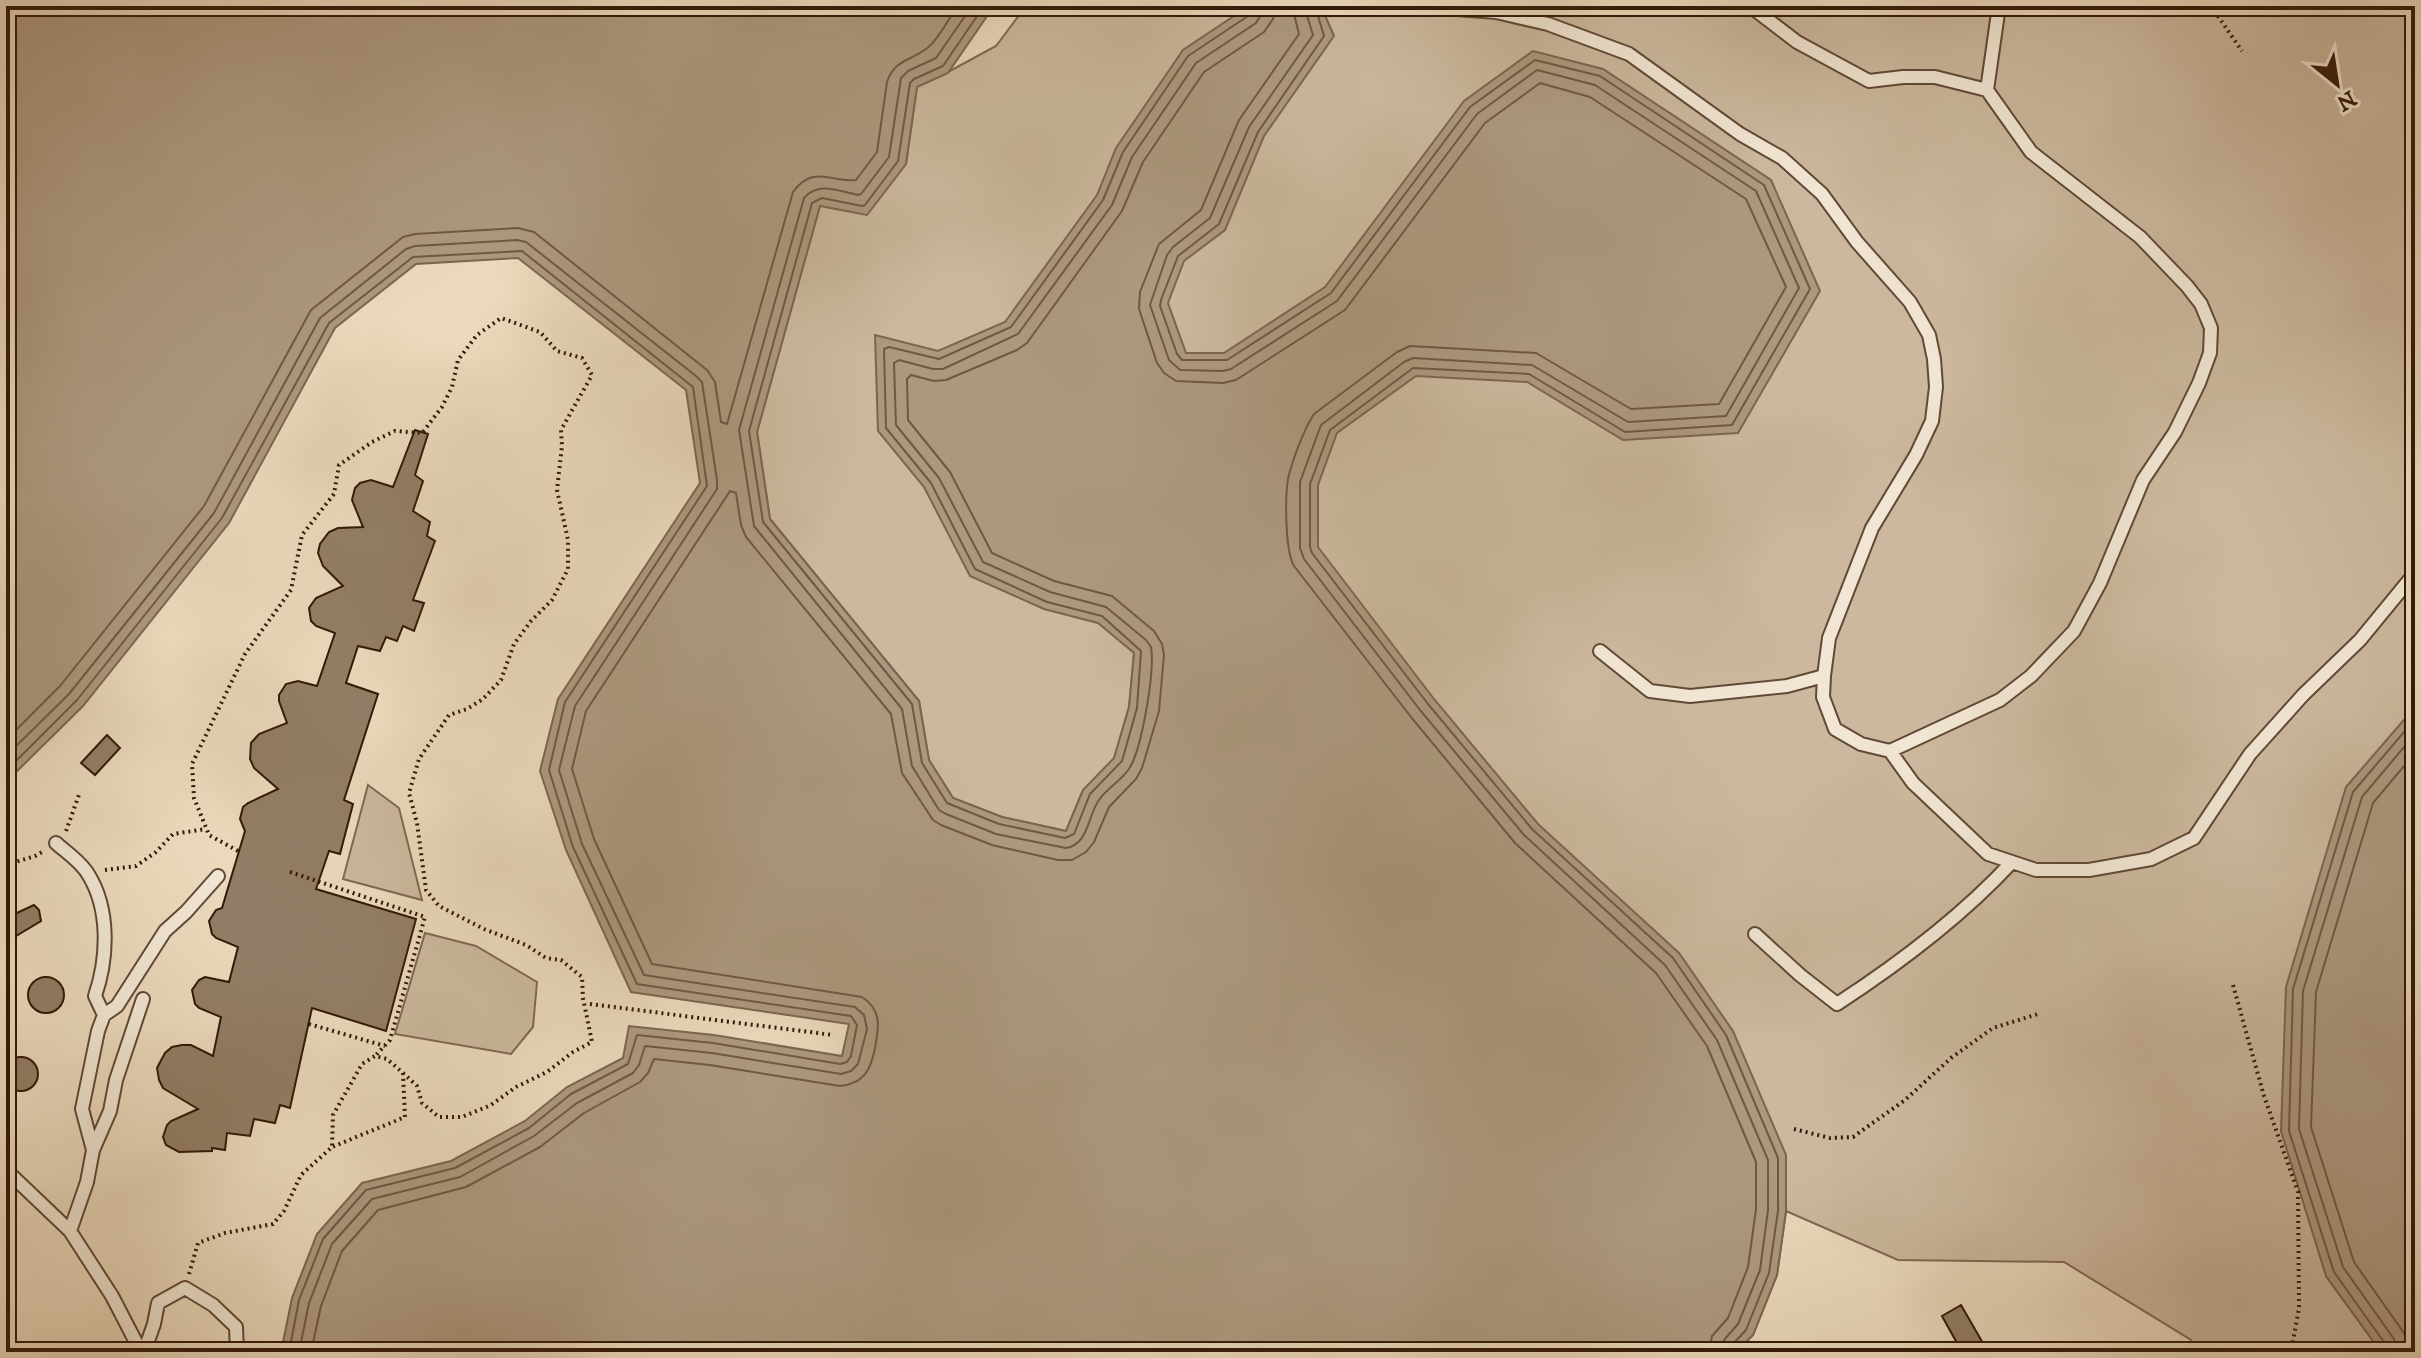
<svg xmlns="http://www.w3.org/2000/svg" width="2421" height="1358" font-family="'IM FELL DW Pica',serif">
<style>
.green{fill:#cbb89e;stroke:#7f6854;stroke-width:2}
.water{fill:#ac987f;stroke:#7c6550;stroke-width:2}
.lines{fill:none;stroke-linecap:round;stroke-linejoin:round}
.shore{stroke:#705844;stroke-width:2}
.building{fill:#927d66;stroke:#331909;stroke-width:2}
.lane-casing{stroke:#614936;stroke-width:16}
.path{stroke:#331909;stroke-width:4;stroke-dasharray:2 4;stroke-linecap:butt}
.lane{stroke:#f1e6d3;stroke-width:12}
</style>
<rect width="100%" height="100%" fill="#ead9bc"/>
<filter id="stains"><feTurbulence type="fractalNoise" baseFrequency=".0025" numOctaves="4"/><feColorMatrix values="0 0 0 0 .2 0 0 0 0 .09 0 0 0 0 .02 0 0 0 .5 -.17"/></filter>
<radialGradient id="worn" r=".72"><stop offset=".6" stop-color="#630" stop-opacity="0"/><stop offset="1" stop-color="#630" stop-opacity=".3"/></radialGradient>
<path class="green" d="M 1026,6 L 2415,6 L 2415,771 L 2326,1276 L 2381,1352 L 2194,1352 L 2191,1340 L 2064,1262 L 1898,1260 L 1786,1211 L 1777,1275 L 1753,1335 L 1736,1352 L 1134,654 L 1129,707 L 1114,759 L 1083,790 L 1066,831 L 1002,817 L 953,798 L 929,760 L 919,701 L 770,519 L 757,432 L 820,205 L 906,164 L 917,86 L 948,72 L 996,46 Z
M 368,785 L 399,808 L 422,900 L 343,879 Z
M 425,933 L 476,946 L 537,982 L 533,1027 L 511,1054 L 395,1034 Z"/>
<path class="water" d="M 6,6 L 994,6 L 948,73 L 917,87 L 906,164 L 867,215 L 820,206 L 757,432 L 770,519 L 919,701 L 929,760 L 953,798 L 1002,817 L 1066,831 L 1083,790 L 1114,758 L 1129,707 L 1134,653 L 1098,623 L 1044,609 L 970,576 L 924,487 L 878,431 L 875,335 L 938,351 L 1005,322 L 1097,195 L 1116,148 L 1183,50 L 1249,6 L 1321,6 L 1334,36 L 1264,136 L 1225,230 L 1184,261 L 1168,303 L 1186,353 L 1224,353 L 1325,287 L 1464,101 L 1533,51 L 1603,69 L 1771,180 L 1820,291 L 1738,433 L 1623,440 L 1527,382 L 1416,376 L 1337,433 L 1318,485 L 1318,547 L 1434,699 L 1538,824 L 1679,953 L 1733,1031 L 1786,1155 L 1786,1211 L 1777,1275 L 1753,1335 L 1736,1352 L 281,1352 L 292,1298 L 317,1234 L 362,1183 L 451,1161 L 525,1121 L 567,1087 L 623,1058 L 629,1026 L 714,1035 L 842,1056 L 849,1024 L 631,992 L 566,850 L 540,771 L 558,699 L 700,483 L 686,390 L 518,258 L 416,264 L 335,328 L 229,523 L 83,706 L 6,782 Z
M 2415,707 L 2415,1352 L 2381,1352 L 2326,1276 L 2281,1131 L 2286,987 L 2346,787 Z"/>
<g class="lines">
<path class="shore" d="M 972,6 L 936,58 L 908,71 L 901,78 L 889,157 L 861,194 L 858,195 C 839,191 818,181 804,198 L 739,430 L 754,526 L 902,709 L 912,766 L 939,810 L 946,814 L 996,834 L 1066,848 C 1089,844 1087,817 1099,800 C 1107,788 1121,781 1129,769 C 1142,749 1155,671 1151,647 L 1146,640 L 1106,607 L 1050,592 L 983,562 L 939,478 L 896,425 L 894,363 L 899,360 L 933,369 L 943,369 L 1018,334 L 1112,205 L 1132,157 L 1196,63 L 1256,23 L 1261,15 L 1262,6
M 984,6 L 943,66 L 914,79 L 910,83 L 898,161 L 865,205 L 862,206 L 822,198 L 812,203 L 749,431 L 763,522 L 912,704 L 922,763 L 947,803 L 999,824 L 1065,838 L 1074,834 L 1090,794 L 1122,761 L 1137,708 L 1141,651 L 1102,616 L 1047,602 L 975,569 L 931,483 L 886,428 L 884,349 L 889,347 L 939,359 L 1011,327 L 1103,200 L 1123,152 L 1188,56 L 1248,16 L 1252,6
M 1292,6 L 1299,34 L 1239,120 L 1201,210 L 1159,244 L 1140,292 L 1139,309 L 1157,363 L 1164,373 L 1176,381 L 1223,383 L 1236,380 L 1345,310 L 1485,123 L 1540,83 L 1590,97 L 1746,199 L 1786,287 L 1719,404 L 1631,409 L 1536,353 L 1410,346 L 1397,352 L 1314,414 C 1304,429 1292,461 1288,479 C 1285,497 1285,551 1294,566 L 1411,717 L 1515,843 L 1656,973 L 1707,1046 L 1756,1162 L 1756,1209 L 1748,1267 L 1728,1318 L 1712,1336 L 1709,1352
M 1304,6 L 1313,35 L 1249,127 L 1210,218 L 1173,247 L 1167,255 L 1150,305 L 1169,360 L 1180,370 L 1223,371 L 1231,369 L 1337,301 L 1477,114 L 1537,70 L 1595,85 L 1756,191 L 1799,288 L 1726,416 L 1628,422 L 1532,365 L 1413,358 L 1404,362 L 1321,425 L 1300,482 L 1300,548 L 1304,559 L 1420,710 L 1524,835 L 1665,965 L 1717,1040 L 1768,1160 L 1768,1210 L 1760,1270 L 1738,1324 L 1724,1340 L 1721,1352
M 1315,6 L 1324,36 L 1258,132 L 1219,224 L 1178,256 L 1161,300 L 1160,306 L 1177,354 L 1182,360 L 1227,360 L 1331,293 L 1470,107 L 1535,60 L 1600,76 L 1764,185 L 1810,289 L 1732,425 L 1625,432 L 1529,374 L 1413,368 L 1330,430 L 1310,484 L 1310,547 L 1312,553 L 1428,704 L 1532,829 L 1673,958 L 1726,1035 L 1778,1158 L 1778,1211 L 1769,1273 L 1746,1330 L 1733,1344 L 1731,1352
M 6,740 L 60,686 L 204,506 L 311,310 L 403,237 L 415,234 L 518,228 L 534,232 L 707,370 L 715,382 L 721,422 L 727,424 L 793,192 C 814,164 831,183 856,180 L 877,152 L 887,82 C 894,60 910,61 926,49 C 937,42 950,17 957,6
M 6,756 L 69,694 L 214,513 L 320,318 L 406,249 L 415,246 L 517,240 L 526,242 L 696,376 L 702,382 L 717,480 L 717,489 L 575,706 L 559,770 L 582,844 L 644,975 L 855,1007 L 864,1015 L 867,1029 L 858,1064 L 851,1071 L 841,1074 L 712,1053 L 645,1046 L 639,1065 L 633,1073 L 577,1103 L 534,1136 L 460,1177 L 372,1199 L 332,1244 L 309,1303 L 299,1352
M 6,771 L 77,700 L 222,518 L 329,323 L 413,257 L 522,251 L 693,387 L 707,486 L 565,702 L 549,770 L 573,847 L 637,984 L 851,1016 L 857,1025 L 851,1056 L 847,1062 L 840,1064 L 713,1043 L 637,1035 L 628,1064 L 571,1094 L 529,1128 L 455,1168 L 366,1190 L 323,1239 L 299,1300 L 289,1352
M 311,1352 L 321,1306 L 342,1251 L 378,1210 L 466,1187 L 540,1147 L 584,1113 L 640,1082 L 648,1073 L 654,1059 L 710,1065 L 840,1086 C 864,1084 871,1069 875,1048 C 879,1027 882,1010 862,997 L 652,964 L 594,839 L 572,769 L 586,711 L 730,491 L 736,493 L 741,525 L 746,537 L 891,714 L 902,773 L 933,820 L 941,825 L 992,845 L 1058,860 L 1072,860 L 1086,852 L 1094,842 L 1109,807 L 1136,779 L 1142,768 L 1159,711 L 1164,655 L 1162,644 L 1154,631 L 1112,596 L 1054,581 L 992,553 L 950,472 L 908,420 L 907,379 L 911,375 L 934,381 L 946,380 L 1017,350 L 1027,343 L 1122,211 L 1143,162 L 1204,72 L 1264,32 L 1273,19 L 1275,6
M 2387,1352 L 2386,1345 L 2334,1272 L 2289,1131 L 2293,989 L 2353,792 L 2415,719
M 2397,1352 L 2394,1339 L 2343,1267 L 2299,1129 L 2303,991 L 2362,797 L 2415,734
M 2409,1352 L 2404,1333 L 2354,1262 L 2311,1127 L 2316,992 L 2373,803 L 2415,753"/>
</g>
<path class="building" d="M 415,430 L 428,434 L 415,475 L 423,481 L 413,511 L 430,522 L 427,536 L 435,541 L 413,600 L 424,603 L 414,631 L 403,626 L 397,641 L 386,637 L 380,651 L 358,646 L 346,683 L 378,694 L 344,800 L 353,804 L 340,854 L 329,851 L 316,889 L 416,919 L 386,1031 L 312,1008 L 290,1108 L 280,1105 L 275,1123 L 254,1119 L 250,1136 L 227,1133 L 225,1150 L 212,1148 L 212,1151 L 179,1152 L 166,1145 L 163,1137 L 167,1125 L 171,1121 L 198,1109 L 163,1088 L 159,1080 L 157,1068 L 165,1053 L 172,1047 L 182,1045 L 191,1045 L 213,1056 L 221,1017 L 199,1008 L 195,1004 L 192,990 L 199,980 L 205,977 L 229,982 L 238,947 L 216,938 L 212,934 L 209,921 L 216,910 L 222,908 L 245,831 L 240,819 L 243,807 L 248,803 L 278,789 L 254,768 L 250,759 L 251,743 L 259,734 L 287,723 L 279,701 L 279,695 L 286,684 L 298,681 L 317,686 L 335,633 L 316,626 L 311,621 L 309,608 L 316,598 L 343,586 L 323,566 L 318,553 L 320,544 L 329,532 L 338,528 L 363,527 L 352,500 L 355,488 L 360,483 L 371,480 L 393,487 Z
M 107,735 L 120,748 L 95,775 L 81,763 Z
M 34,905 L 39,910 L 41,921 L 6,942 L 6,918 Z
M28 995a18 18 0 1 1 36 0a18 18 0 1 1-36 0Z
M4 1074a17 17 0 1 1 34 0a17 17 0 1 1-34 0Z
M 1961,1305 L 1984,1345 L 1972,1352 L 1962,1352 L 1942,1316 Z"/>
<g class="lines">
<g class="lane-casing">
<path id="lane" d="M 1440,6 L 1444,8 L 1496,12 L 1548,24 L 1629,54 L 1740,134 L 1782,158 L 1822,194 L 1857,242 L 1910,302 L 1929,335 L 1934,359 L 1936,387 L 1932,421 L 1916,455 L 1872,528 L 1829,638 L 1824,676 L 1823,697 L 1835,729 L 1861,744 L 1890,751 L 2000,700 L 2031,676 L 2074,631 L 2100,583 L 2143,480 L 2175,432 L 2199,383 L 2210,353 L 2211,328 L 2201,304 L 2187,286 L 2140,237 L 2031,152 L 1987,90 L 1999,6
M 1750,6 L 1797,42 L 1869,81 L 1903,77 L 1935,77 L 1987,90
M 1600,651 L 1650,691 L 1690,696 L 1787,686 L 1824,676
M 1890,751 L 1913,783 L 1988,854 L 2036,870 L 2089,870 L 2151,859 L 2194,838 L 2250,754 L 2303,695 L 2360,640 L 2415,573
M 56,843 C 66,852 81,862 88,874 C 110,909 108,958 95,996 L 104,1015
M 1755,934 L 1800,975 L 1837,1004 C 1900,963 1961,917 2012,862
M 93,1150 L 110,1111 L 116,1080 L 143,999
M 6,1170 L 70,1231 L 112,1296 L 141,1352
M 70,1231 L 87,1182 L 93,1150 L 82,1109 L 98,1031 L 104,1015 L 117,1006 L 165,931 L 186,912 L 218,876
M 144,1352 L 154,1324 L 158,1303 L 185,1288 L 213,1305 L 236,1327 L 237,1352"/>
</g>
<path class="path" d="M 2211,6 L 2242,51
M 66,831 L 80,792
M 238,851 L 209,835 L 194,798 L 192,764 L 245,654 L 291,590 L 302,535 L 334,494 L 339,465 L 372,442 L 395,431 L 422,433 L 442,407 L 452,387 L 458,360 L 477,335 L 501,318 L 540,332 L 557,351 L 582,358 L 592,375 L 561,430 L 562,446 L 557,490 L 568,540 L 568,569 L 552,600 L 531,621 L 514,644 L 501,680 L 483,699 L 467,709 L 449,715 L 419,759 L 409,793 L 417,823 L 426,890 L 439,906 L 484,929 L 526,945 L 546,958 L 561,960 L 582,977 L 583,998 L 592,1042 L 573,1052 L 547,1072 L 516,1087 L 491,1105 L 462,1117 L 439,1117 L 422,1103 L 417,1086 L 403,1073
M 6,865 L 35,856 L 42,852
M 105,870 L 136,866 L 156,852 L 173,834 L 206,829
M 290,872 L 425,917 L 390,1040 L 375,1056
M 2233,985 L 2264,1096 L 2298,1192 L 2299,1308 L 2291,1352
M 590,1004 L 833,1035
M 309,1024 L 385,1046
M 1794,1129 L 1830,1138 L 1853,1137 L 1905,1100 L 1951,1058 L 1993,1028 L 2038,1014
M 189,1274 L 198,1243 L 225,1233 L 273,1224 L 284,1211 L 301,1175 L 332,1147 L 333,1115 L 362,1064 L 375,1056 L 387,1059 L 403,1073 L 405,1117 L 332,1147"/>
<use href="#lane" class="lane"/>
</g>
<rect width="2421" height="1358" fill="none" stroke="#ead9bc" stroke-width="32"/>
<rect x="8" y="8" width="2405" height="1342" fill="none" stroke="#331909" stroke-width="4"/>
<rect x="16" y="16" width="2389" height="1326" fill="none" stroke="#331909" stroke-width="2"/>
<g transform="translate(2337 84) rotate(150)" stroke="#f1e6d3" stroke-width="6" paint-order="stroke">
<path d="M0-6L14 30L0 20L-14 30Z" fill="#331909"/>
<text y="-12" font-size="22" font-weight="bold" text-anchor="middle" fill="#331909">N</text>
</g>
<rect width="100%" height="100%" filter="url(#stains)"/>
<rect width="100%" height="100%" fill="url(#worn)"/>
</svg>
